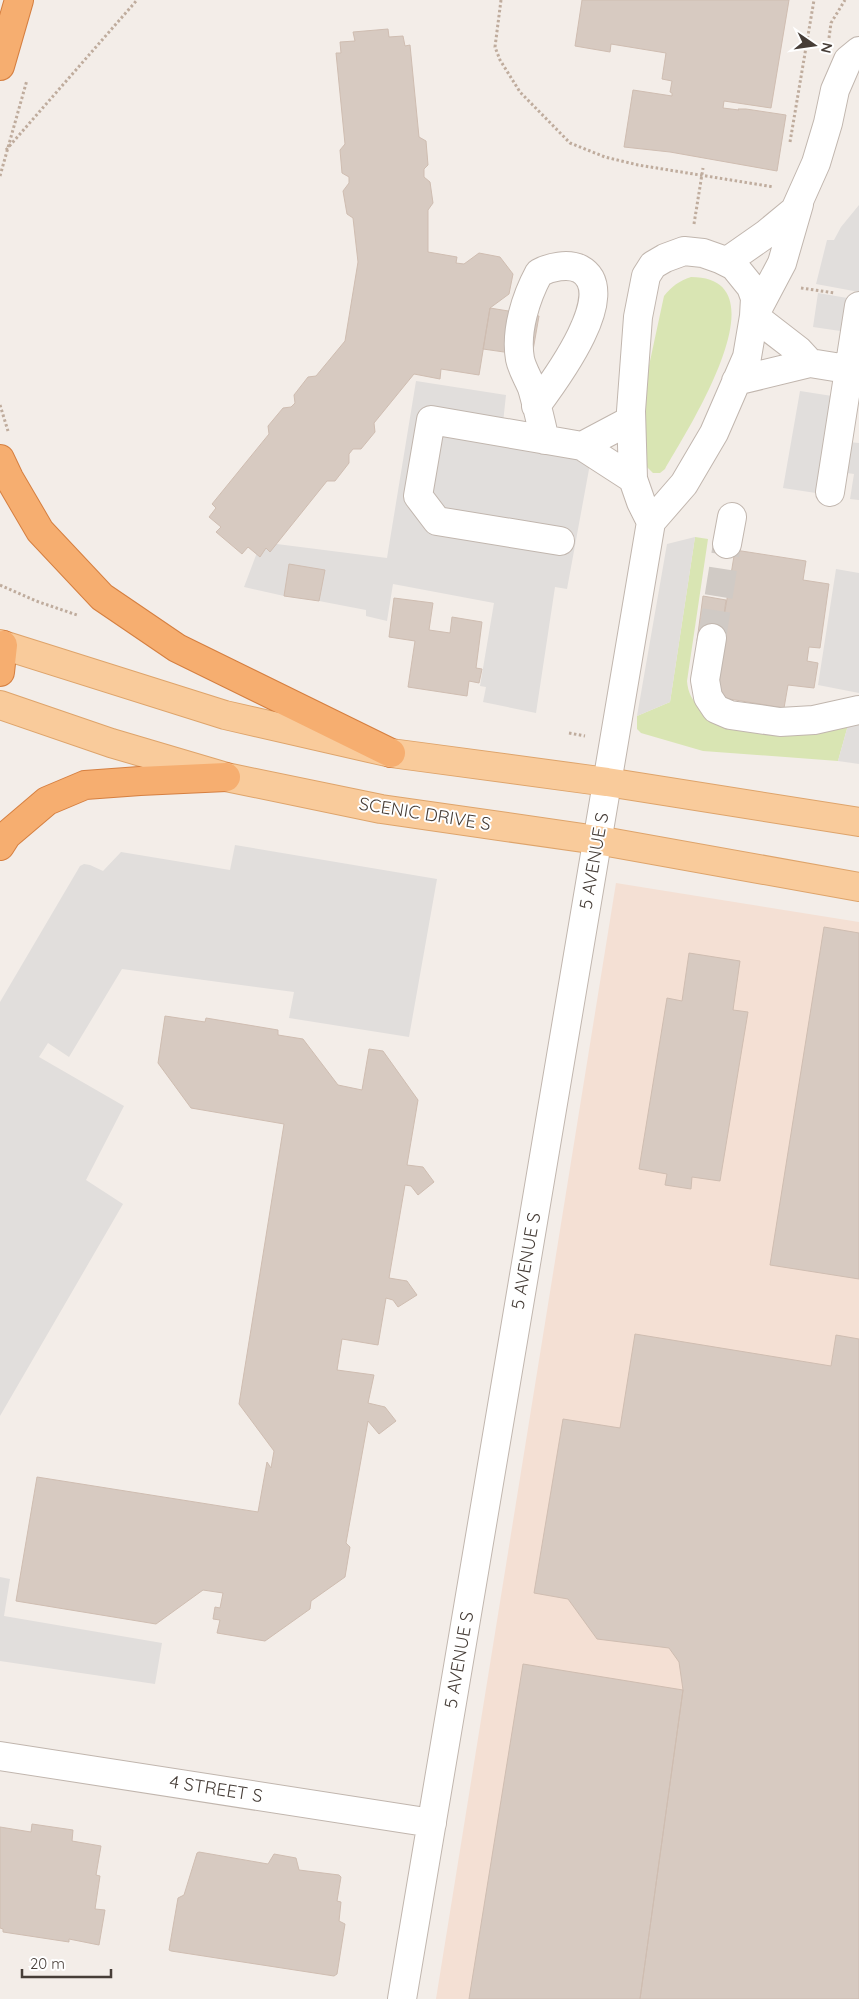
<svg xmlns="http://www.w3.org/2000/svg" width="859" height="1999" font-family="Quicksand,sans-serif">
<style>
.commercial{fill:#f4e0d4}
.green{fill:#d9e5b3}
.parking{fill:#e1dedc}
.building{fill:#d7cac1;stroke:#cfbdb1}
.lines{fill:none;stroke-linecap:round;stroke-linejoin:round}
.minor-tunnel{stroke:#d0cac5;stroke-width:28;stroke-dasharray:28 14;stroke-linecap:butt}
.minor-casing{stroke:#c1b6ae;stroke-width:30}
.major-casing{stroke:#dea46b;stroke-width:30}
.highway-casing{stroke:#d57f40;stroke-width:30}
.path{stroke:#bfac9d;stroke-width:3;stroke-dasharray:2.5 2.5;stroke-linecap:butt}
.minor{stroke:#fff;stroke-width:28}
.major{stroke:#f9cb9b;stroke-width:28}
.highway{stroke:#f6ae70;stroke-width:28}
.labels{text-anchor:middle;stroke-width:4;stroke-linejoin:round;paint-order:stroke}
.street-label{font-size:18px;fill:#463d37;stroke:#fff}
</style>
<rect width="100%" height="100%" fill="#f3ede8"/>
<path class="commercial" d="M 616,883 L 859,922 L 859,1999 L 436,1999 Z"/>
<path class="green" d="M 691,277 C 787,277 685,434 665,469 L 660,473 L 653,473 L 646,466 L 643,417 L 647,375 L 664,296 C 672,286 679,281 691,277 Z
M 695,537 L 708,539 L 687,681 C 688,693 692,700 701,709 L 850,718 L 838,761 L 703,751 L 641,733 L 637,729 L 637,716 L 670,702 Z"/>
<path class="parking" d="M 859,205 L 859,292 L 816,284 L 827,240 L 834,240 L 841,227 Z
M 818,293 L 859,300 L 854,333 L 813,327 Z
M 416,381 L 506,395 L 502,432 L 592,453 L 567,589 L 555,587 L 536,713 L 483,702 L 486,687 L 480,686 L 494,603 L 393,584 L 387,621 L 366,616 L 366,610 L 319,601 L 324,570 L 284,596 L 244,587 L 261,542 L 387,558 Z
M 800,391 L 845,398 L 838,441 L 859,443 L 859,500 L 850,499 L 854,474 L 833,471 L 829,495 L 783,488 Z
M 695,537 L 670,702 L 637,716 L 667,544 Z
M 836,569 L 859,573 L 859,693 L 818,685 Z
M 850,718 L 859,719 L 859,764 L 838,761 Z
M 235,845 L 437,879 L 409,1037 L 289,1018 L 294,992 L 122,969 L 69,1057 L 48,1043 L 39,1057 L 124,1106 L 86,1180 L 123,1204 L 0,1416 L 0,1002 L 80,866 L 84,864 L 90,865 L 103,871 L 121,852 L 230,870 Z
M 0,1577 L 10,1579 L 4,1616 L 162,1643 L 155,1684 L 0,1661 Z"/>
<path class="building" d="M 582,0 L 789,0 L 771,108 L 724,101 L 723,108 L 739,110 L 738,109 L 746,109 L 786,115 L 777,171 L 670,152 L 624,147 L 633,90 L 672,96 L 672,93 L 670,92 L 672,81 L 662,79 L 666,53 L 611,44 L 610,52 L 575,46 Z
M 388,29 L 389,37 L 403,36 L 405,46 L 410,45 L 419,137 L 426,141 L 428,165 L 424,169 L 424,177 L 430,182 L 433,203 L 428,210 L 428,252 L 457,257 L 456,263 L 464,264 L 479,253 L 500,257 L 513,274 L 509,294 L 490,308 L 479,375 L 441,369 L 440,379 L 414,374 L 374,423 L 375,432 L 361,449 L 353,449 L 349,454 L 349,463 L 335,481 L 327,481 L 270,552 L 266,548 L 260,557 L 248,547 L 242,554 L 216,532 L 221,527 L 209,517 L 216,508 L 212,504 L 269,434 L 268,426 L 283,408 L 291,407 L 295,403 L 294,395 L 308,377 L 316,376 L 345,341 L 358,262 L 353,218 L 347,214 L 343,191 L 349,183 L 349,177 L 342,173 L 340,150 L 345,144 L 336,53 L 341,53 L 340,42 L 355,41 L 353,32 Z
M 490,308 L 539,316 L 532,356 L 483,349 Z
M 735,550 L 806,561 L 803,580 L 829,584 L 820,648 L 809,647 L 807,661 L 818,663 L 814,688 L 788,685 L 784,708 L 711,696 Z
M 289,564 L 325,570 L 319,601 L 284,596 Z
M 703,596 L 726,600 L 720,644 L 697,641 Z
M 394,598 L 433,603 L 429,630 L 450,633 L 452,617 L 482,622 L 476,668 L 482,669 L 479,683 L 469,681 L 467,696 L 408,687 L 415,641 L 389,637 Z
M 824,927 L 859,933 L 859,1279 L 770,1265 Z
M 689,953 L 740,961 L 733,1010 L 748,1012 L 720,1181 L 692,1177 L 691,1189 L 665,1185 L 667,1174 L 639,1169 L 667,998 L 682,1001 Z
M 165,1016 L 205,1022 L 206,1018 L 278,1030 L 278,1035 L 303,1039 L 338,1085 L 362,1090 L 369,1049 L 383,1051 L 418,1100 L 407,1165 L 423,1167 L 434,1182 L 418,1195 L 411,1186 L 405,1185 L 389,1278 L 407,1281 L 417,1295 L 398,1307 L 393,1300 L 386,1298 L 378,1345 L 342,1339 L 337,1370 L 374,1375 L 368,1403 L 385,1407 L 396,1421 L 379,1434 L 368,1421 L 346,1543 L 350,1547 L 345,1577 L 311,1601 L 310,1609 L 265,1641 L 217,1633 L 220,1620 L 213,1619 L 215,1607 L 220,1608 L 223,1593 L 203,1590 L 156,1624 L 16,1601 L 37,1477 L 258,1512 L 267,1462 L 271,1468 L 274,1451 L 239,1404 L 284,1124 L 191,1108 L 158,1063 Z
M 635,1334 L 831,1366 L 836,1335 L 859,1339 L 859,1999 L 640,1999 L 683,1690 L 679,1662 L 669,1648 L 597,1639 L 568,1599 L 534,1593 L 563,1419 L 620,1428 Z
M 523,1664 L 683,1690 L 640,1999 L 469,1999 Z
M 32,1824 L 73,1830 L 72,1841 L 101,1846 L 96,1875 L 100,1876 L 95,1909 L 105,1910 L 99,1945 L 69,1939 L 69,1942 L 3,1932 L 3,1929 L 0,1928 L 0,1827 L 31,1832 Z
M 199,1852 L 268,1864 L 274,1854 L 296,1858 L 299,1870 L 339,1875 L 341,1877 L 337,1901 L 341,1902 L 339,1921 L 345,1924 L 337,1974 L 334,1976 L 171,1951 L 169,1950 L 178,1898 L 184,1895 L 197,1853 Z"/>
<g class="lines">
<path class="minor-tunnel" d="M 712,638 L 727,544"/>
<g class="minor-casing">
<path id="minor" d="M 799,204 L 782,263 L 754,316 L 798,350 L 810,363
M 684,251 L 703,253 L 720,259 L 734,266 L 751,287 L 755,298 L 754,316 L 747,357 L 714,433 L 684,484 L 651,522 L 641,502 L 633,479 L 631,411 L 638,317 L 646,276 L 653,265 L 665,258 Z
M 726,262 L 766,234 L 795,210 L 816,163 L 828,123 L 835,90 L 848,60 L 859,51
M 736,381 L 810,363 L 859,371
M 536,406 C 553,383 622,292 580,269 C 568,263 550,267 539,273 C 526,297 515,331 520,359 C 522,369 528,378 532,388 C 537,405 541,423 545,440
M 582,446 L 631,420
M 830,492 L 859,306
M 560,541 L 437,521 L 418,496 L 431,420 L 582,446 L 633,479
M 727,544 L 732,517
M 712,638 L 705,680 L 708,697 L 716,709 L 730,715 L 780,722 L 814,720 L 859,710
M 0,1756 L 432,1823
M 402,1999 L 651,522"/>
</g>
<g class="major-casing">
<path id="major" d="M 0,644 L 225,715 L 391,753 L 607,782 L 859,822
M 0,705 L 111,743 L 226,777 L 381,809 L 597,840 L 859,887"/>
</g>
<g class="highway-casing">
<path id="highway" d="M 0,66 L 19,0
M 0,459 L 9,478 L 40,531 L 102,597 L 177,648 L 391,753
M 0,672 L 3,645
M 0,846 L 7,835 L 47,801 L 85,785 L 140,781 L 226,777"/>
</g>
<path class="path" d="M 501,0 L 495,47 L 500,60 L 520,92 L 570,143 L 605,157 L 638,165 L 774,187
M 829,38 L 831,23 L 845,0
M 790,142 L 814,0
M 6,150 L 137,0
M 0,176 L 27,80
M 694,224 L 703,168
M 801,288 L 835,293
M 0,405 L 8,431
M 0,585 L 36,601 L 77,615
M 569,733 L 585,736"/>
<use href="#minor" class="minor"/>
<use href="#major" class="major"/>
<use href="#highway" class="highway"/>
</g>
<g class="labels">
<g class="street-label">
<text transform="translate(425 814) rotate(9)" y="6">SCENIC DRIVE S</text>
<text transform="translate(594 861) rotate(-80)" y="6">5 AVENUE S</text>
<text transform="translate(526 1261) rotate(-80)" y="6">5 AVENUE S</text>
<text transform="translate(459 1660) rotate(-80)" y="6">5 AVENUE S</text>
<text transform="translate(216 1789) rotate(9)" y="6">4 STREET S</text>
</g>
</g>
<g transform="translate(814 45) rotate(103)" stroke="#ffffff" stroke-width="4" paint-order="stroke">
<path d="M0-4L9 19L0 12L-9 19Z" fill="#463d37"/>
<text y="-8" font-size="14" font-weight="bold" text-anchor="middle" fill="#463d37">N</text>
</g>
<path d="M22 1969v8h89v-8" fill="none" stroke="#463d37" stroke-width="2.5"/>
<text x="30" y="1969" font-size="15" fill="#463d37" stroke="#ffffff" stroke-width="4" paint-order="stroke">20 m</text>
</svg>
